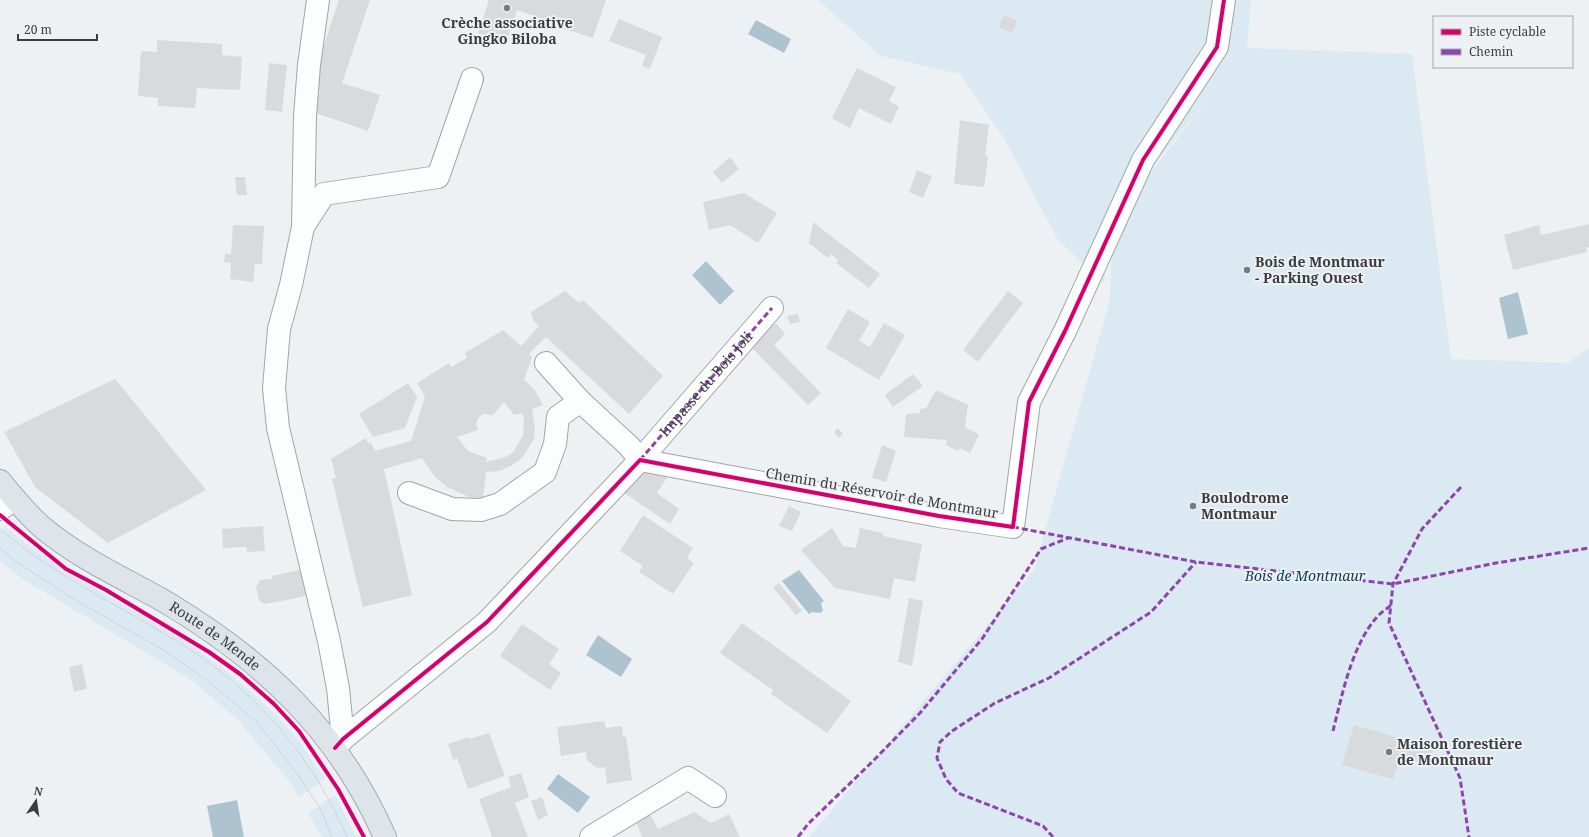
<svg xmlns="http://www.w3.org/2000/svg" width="1589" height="837" font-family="'Noto Serif',serif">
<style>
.green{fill:#dbe9f2}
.water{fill:#aec3d0}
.building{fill:#d8dadb;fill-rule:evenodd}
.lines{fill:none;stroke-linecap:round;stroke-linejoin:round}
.minor-casing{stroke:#a3a5a7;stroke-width:24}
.major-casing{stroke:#9daab1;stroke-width:24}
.minor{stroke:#fcfdfd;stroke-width:22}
.major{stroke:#dee5ea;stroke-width:22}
.tram{stroke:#d3d4d4;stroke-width:1}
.quiet{stroke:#8e44ad;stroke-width:3;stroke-dasharray:6 3;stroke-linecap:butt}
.cycleway-casing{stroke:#edf1f4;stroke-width:6}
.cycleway{stroke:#d6006c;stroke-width:4}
.poi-dot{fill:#7a7b7d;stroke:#edf1f4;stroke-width:1.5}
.labels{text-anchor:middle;stroke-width:4;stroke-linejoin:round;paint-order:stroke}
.poi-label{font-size:14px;font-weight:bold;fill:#3b3c3d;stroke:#edf1f4;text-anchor:start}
.street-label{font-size:14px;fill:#3b3c3d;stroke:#edf1f4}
.park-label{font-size:14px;font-style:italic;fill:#033f58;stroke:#edf1f4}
</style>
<rect width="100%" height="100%" fill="#eef1f3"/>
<path class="green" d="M 818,0 L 1251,0 L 1247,48 L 1412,54 L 1451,359 L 1568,363 L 1589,348 L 1589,837 L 809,837 L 1034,570 L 1110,299 L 1112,240 L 1145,180 L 1218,86 L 1153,166 L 1094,244 L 1107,258 L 1104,283 L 1058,240 L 1004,138 L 960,74 L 881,56 Z
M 5,526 C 66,580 142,610 208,657 C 233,675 270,707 290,730 C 303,745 313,763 325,779 L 299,797 L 290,782 L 238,720 L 190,679 L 21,578 L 0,561 L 0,531 Z
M 335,795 L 356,837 L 322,837 L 308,813 Z"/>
<path class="water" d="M 756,20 L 791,39 L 784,53 L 748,34 Z
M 706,261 L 734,291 L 720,305 L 692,275 Z
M 1518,292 L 1528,334 L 1508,339 L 1499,298 Z
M 799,570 L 824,601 L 821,603 L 823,611 L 820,613 L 812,612 L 809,614 L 782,581 Z
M 598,635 L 632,659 L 621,677 L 586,655 Z
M 558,774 L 590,797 L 578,813 L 547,789 Z
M 237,800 L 244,837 L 213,837 L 207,806 Z"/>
<path class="building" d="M 339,0 L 370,0 L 342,83 L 380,95 L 368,131 L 313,112 L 320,91 L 310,87 Z
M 489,0 L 606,0 L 593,38 L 539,21 L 540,18 L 517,10 L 506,43 L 478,33 Z
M 1004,15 L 1017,21 L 1012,33 L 999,27 Z
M 619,19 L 662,37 L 650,69 L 642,66 L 646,55 L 609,41 Z
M 157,40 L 222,44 L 222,55 L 242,57 L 240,90 L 197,88 L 195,108 L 158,106 L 158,98 L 138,96 L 141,51 L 157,52 Z
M 269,63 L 287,65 L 282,112 L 265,110 Z
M 857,68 L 896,87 L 889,101 L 899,107 L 891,124 L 859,108 L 850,128 L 832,118 Z
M 960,120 L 989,125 L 985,156 L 988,157 L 984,187 L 954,184 Z
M 730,157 L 739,169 L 722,183 L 713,172 Z
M 917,170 L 932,176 L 923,198 L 909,192 Z
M 235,177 L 245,177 L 247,195 L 237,195 Z
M 744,193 L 777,213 L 758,243 L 730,225 L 709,230 L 703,202 Z
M 813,222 L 880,274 L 869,288 L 836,263 L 838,260 L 831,254 L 828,258 L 809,243 Z
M 1589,224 L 1589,247 L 1586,248 L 1587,252 L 1513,270 L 1504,235 L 1539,225 L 1541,235 Z
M 233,225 L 264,226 L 262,264 L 255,264 L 253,282 L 230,279 L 231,263 L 224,262 L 225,254 L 231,254 Z
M 565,291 L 579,303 L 583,300 L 663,376 L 629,414 L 546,337 L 529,354 L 532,357 L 524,380 L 534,389 L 543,405 L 532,409 L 535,429 L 534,439 L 522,458 L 511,466 L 499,471 L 486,472 L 483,499 L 469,497 L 447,487 L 435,477 L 422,458 L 384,469 L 412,595 L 363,607 L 332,479 L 336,478 L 331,459 L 366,438 L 368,443 L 371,443 L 375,451 L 411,441 L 425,397 L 417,383 L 449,363 L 451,367 L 467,358 L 465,353 L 503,330 L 521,346 L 539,326 L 533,320 L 531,312 ZM 504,402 L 514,415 L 522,413 L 524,420 L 523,435 L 514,451 L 506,457 L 486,462 L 487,458 L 468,451 L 457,437 L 478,430 L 476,424 L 478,418 L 483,414 L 493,415 Z
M 1008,291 L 1023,303 L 978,362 L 963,350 Z
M 848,309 L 870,322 L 859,341 L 870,347 L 884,323 L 905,335 L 879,380 L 826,348 Z
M 798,314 L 800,322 L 790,324 L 787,316 Z
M 776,323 L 785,334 L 774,345 L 821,393 L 808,405 L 750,346 Z
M 913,374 L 923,386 L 893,407 L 885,395 Z
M 115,379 L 206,490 L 108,543 L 35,487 L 4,432 Z
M 408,383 L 417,397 L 405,428 L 373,437 L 359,414 Z
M 936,390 L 968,405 L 965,427 L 979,435 L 970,453 L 960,448 L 958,451 L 946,445 L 947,440 L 904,437 L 906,414 L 920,413 L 920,409 L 926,408 Z
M 838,428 L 843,434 L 839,438 L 834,432 Z
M 882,445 L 896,451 L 886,482 L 872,478 Z
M 642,472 L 668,476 L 657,493 L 679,509 L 670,524 L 623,492 Z
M 789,506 L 801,512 L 792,531 L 779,526 Z
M 643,515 L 693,548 L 687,558 L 694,563 L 673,594 L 639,572 L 643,566 L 620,551 Z
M 263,526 L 265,551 L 247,552 L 246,547 L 223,548 L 222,529 Z
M 832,528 L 843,546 L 856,548 L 860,528 L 883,533 L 883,536 L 922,544 L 915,582 L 894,578 L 890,599 L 835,588 L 801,550 Z
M 304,569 L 310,595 L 277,602 L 264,604 L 259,600 L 256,587 L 260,580 L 272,579 L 272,576 Z
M 779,583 L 802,611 L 796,615 L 773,588 Z
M 909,598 L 923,601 L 912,666 L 898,662 Z
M 742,623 L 851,701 L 827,733 L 771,694 L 773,690 L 720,653 Z
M 522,624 L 559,649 L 549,664 L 561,673 L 550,690 L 500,656 Z
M 82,664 L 87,689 L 74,692 L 69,667 Z
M 604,721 L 606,728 L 622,726 L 623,737 L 626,737 L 632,780 L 607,784 L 605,767 L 597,768 L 587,760 L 586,752 L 561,756 L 557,727 Z
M 1354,725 L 1433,748 L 1428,765 L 1400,757 L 1393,779 L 1342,765 Z
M 489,733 L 505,776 L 468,789 L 457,758 L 453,760 L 448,744 L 468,737 L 469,739 Z
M 521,773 L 529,797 L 515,803 L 528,837 L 492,837 L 479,799 L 511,787 L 508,777 Z
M 542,797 L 548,815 L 538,820 L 531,801 Z
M 649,812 L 658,829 L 694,812 L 711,823 L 729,814 L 740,837 L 642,837 L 636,821 Z"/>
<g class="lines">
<g class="minor-casing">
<g id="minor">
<path d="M 318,0 L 309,65 L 305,116 L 303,227 L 291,285 L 279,329 L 274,388 L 278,428 L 329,641 L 338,688 L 343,739"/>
<path d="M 303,227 L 324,194 L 438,177 L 472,79"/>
<path d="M 546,363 L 580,401"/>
<path id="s1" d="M 409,493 L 452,509 L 481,510 L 500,504 L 545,472 L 555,444 L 558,417 L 580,401 L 629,446 L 640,460 L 772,308"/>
<path d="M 0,509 L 15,499"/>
<path d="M 335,748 L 343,739 L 487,622 L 640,460 L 939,516 L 1013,527 L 1029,402 L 1065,331 L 1143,160 L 1217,47 L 1224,0"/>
<path d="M 591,837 L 688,778 L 715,796"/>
</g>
</g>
<g class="major-casing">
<g id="major">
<path id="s2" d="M 0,481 C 13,497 27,514 43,528 C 79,558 123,578 164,601 C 263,660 338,730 385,837"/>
</g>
</g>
<use href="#minor" class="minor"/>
<use href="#major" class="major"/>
<path class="tram" d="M 0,529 C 58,579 128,609 192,651 C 260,695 315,762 347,837
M 0,548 L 15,561 L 72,598 L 165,651 L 209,682 L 257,722 L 295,771 L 320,808 L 332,837"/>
<path class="quiet" d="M 640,460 L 772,308
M 1461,487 L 1422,529 L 1393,584 L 1389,623 L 1460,778 L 1469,837
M 1013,527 L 1196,562 L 1393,584 L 1496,563 L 1589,548
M 1333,731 C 1342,695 1352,645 1377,617 C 1381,612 1387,609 1391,605
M 798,837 L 808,824 L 872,762 L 920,713 L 982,639 L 1041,549 L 1068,538
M 1053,837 L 1043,826 L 958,793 L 946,779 L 937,758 L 940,742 L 952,731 L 995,703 L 1049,678 L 1151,612 L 1196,562"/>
<g class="cycleway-casing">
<path id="cycleway" d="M 0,515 L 66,569 L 106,590 L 209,652 L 240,674 L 274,704 L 299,731 L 338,789 L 364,837
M 335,748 L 343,739 L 487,622 L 640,460 L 939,516 L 1013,527 L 1029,402 L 1065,331 L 1143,160 L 1217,47 L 1224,0"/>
</g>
<use href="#cycleway" class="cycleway"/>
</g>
<g class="poi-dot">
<circle cx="507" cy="8" r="4"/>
<circle cx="1247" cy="270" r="4"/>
<circle cx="1193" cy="506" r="4"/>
<circle cx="1389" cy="752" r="4"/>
</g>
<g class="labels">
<g class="poi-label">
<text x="507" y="28" text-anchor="middle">Crèche associative<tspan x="507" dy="16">Gingko Biloba</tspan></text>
<text x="1255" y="267">Bois de Montmaur<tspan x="1255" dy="16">- Parking Ouest</tspan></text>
<text x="1201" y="503">Boulodrome<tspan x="1201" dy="16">Montmaur</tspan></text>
<text x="1397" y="749">Maison forestière<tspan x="1397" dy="16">de Montmaur</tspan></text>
</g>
<g class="street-label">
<text dy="5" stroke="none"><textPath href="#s1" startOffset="419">Impasse du Bois Joli</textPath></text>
<text transform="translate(882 493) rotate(10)" y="5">Chemin du Réservoir de Montmaur</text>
<text dy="5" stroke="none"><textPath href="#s2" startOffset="267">Route de Mende</textPath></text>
</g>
<g class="park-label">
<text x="1305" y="581">Bois de Montmaur</text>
</g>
</g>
<rect x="1433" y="16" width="140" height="52" fill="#edf1f4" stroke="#a6a9ab"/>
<rect x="1441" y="29" width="20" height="6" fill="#d6006c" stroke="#a6a9ab"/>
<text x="1469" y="36" font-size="12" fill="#3b3c3d">Piste cyclable</text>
<rect x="1441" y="49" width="20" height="6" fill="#8e44ad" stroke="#a6a9ab"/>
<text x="1469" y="56" font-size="12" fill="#3b3c3d">Chemin</text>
<g transform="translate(36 801) rotate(13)" stroke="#edf1f4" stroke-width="3" paint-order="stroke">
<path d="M0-3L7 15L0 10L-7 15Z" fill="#3b3c3d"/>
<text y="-6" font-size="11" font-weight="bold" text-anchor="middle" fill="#3b3c3d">N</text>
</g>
<path d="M18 34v6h79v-6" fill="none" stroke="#3b3c3d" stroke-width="2"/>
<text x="24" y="34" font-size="12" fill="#3b3c3d" stroke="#edf1f4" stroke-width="3" paint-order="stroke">20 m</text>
</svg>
